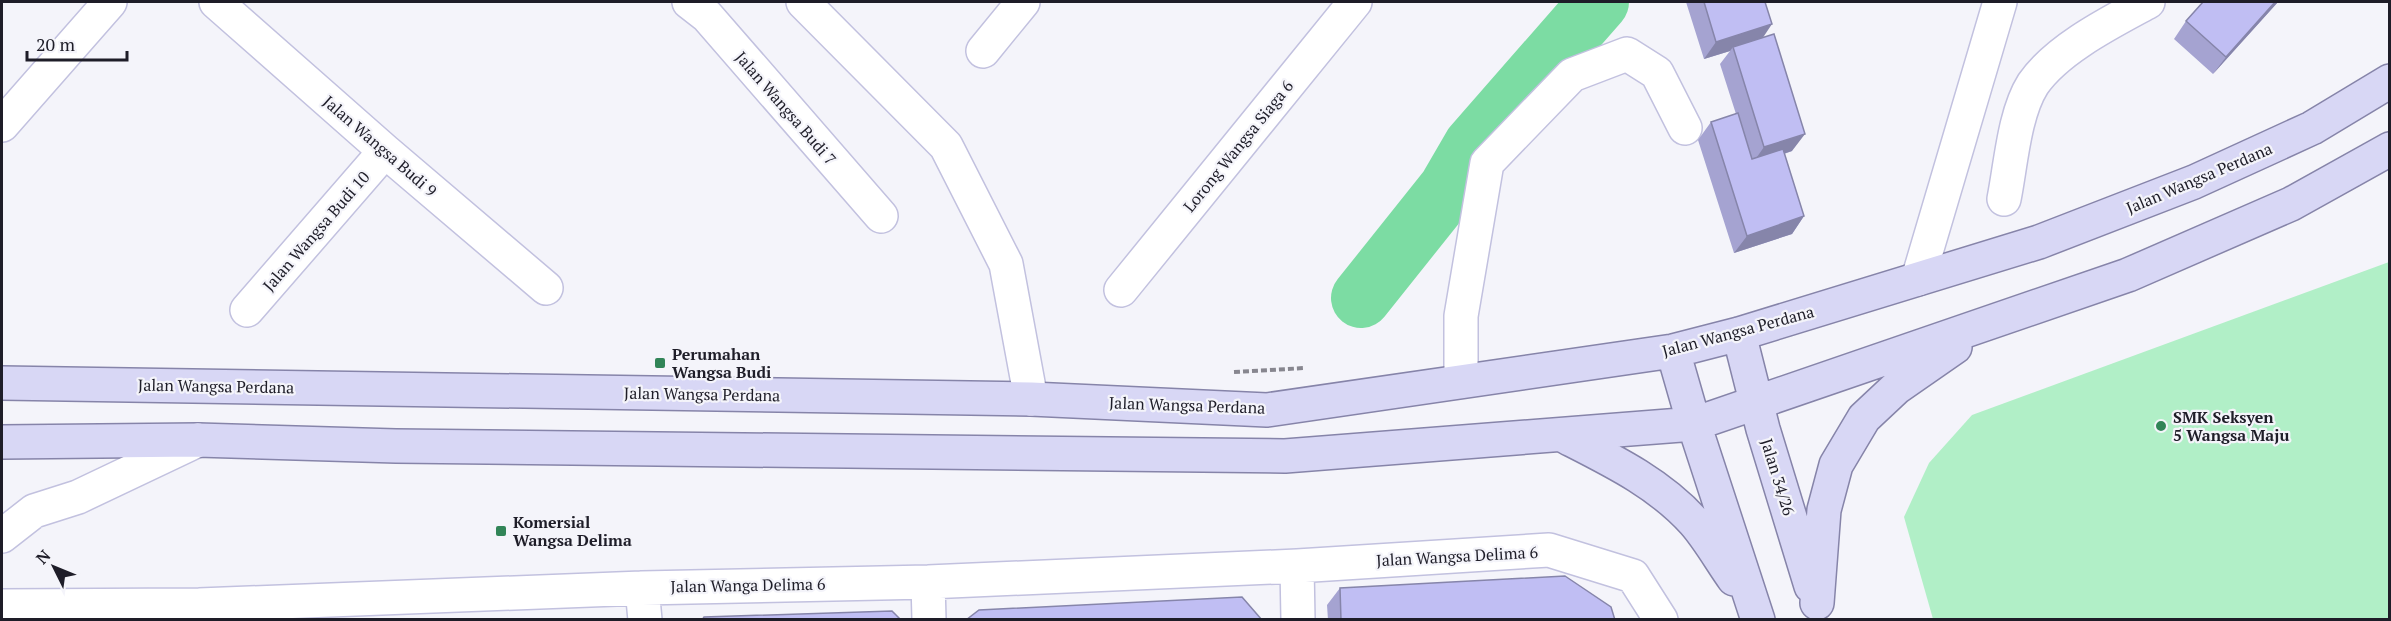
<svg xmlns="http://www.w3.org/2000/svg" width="2391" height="621" font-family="'PT Serif',serif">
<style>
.park{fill:#b1efc7}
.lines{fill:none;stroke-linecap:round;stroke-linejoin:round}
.river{stroke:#7cdca3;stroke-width:60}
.minor-casing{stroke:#c2c1df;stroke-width:36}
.major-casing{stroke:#8684a9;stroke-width:36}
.path{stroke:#87868f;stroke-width:4;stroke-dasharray:6 3;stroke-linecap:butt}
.minor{stroke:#fff;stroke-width:33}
.major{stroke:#d8d7f5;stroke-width:33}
.wall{fill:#a5a3d1}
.shaded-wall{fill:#8685aa}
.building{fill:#c0bef3;stroke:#8685aa;stroke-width:1.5}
.poi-dot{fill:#318457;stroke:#f4f4fa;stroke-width:2}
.labels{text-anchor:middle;stroke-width:4.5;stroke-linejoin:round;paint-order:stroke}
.street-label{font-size:16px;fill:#1e1d28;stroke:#f4f4fa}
.poi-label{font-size:16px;font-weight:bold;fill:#1e1d28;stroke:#f4f4fa;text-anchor:start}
</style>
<rect width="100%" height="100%" fill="#f4f4fa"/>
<path class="park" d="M 2389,262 L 2389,619 L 1933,619 L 1904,517 L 1929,463 L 1972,415 Z"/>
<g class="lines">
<path class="river" d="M 1361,298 L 1448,189 L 1473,146 L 1599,2"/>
<g class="minor-casing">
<path id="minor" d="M 216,2 L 385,151 L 546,288
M 689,2 L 707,16 L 881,216
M 803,2 L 946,146 L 1006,264 L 1031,399
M 983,51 L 1023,2
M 2,125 L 110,2
M 2004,199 C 2011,164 2014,114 2033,84 C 2057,49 2111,22 2148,2
M 1918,279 L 2000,2
M 1121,290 L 1355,2
M 247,310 L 385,151
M 1461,381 L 1461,316 L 1487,163 L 1572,75 L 1627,54 L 1657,73 L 1685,128
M 2,536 L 34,511 L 78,497 L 198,440
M 1297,566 L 1298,620
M 928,582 L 929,620
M 642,588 L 645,620
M 2,606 L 199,605 L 642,588 L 928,582 L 1297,566 L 1549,550 L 1633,576 L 1661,620"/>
</g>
<g class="major-casing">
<path id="major" d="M 1739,334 L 1763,429 L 1811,586
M 1673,351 L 1694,424 L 1758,620
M 2,383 L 1031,399 L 1267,410 L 1673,351 L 1739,334 L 2039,242 L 2194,182 L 2312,128 L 2390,81
M 1562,435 C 1609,459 1658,482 1694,522 C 1709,539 1721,561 1734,579
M 2,442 L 198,440 L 396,446 L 1285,456 L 1694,424 L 2128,275 L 2291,204 L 2390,149
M 1817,603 L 1824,510 L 1836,465 L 1864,418 L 1896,388 L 1955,347"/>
</g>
<path class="path" d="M 1234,372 L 1305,368"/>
<use href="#minor" class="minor"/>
<use href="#major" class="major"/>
</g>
<path class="wall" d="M 1686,2 L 1765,2 L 1763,37 L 1792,151 L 1784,154 L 1804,216 L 1792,234 L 1734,253 L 1698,140 L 1711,122 L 1736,114 L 1720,64 L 1730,51 L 1704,59 Z
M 2203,2 L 2278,2 L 2213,74 L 2174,39 L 2186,21 Z
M 1340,588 L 1615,620 L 1328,620 L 1327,605 Z"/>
<path class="shaded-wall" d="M 2275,2 L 2278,2 L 2213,74 L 2226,57 Z
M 1772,24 L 1760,42 L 1733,47 L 1730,51 L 1704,59 L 1716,42 Z
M 1805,134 L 1792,151 L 1752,164 L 1764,147 Z
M 1804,216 L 1792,234 L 1734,253 L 1747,236 Z"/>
<path class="building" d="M 1704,2 L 1765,2 L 1772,24 L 1716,42 Z
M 2203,2 L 2275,2 L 2226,57 L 2186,21 Z
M 1774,34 L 1805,134 L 1764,147 L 1733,47 Z
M 1738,113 L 1752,159 L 1783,149 L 1804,216 L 1747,236 L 1711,122 Z
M 1565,576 L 1611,607 L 1615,620 L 1341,620 L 1340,588 Z
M 1242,597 L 1262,620 L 966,620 L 979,610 Z
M 892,611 L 901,620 L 702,620 L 704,617 Z"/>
<g class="poi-dot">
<rect x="654" y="357" width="12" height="12" rx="3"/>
<circle cx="2161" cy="426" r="6"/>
<rect x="495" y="525" width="12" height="12" rx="3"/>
</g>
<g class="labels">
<g class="street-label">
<text transform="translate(786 108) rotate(49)" y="6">Jalan Wangsa Budi 7</text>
<text transform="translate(380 146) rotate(41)" y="6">Jalan Wangsa Budi 9</text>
<text transform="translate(1238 146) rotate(-51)" y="6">Lorong Wangsa Siaga 6</text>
<text transform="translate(2199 178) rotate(-23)" y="6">Jalan Wangsa Perdana</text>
<text transform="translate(316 231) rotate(-49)" y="6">Jalan Wangsa Budi 10</text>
<text transform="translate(1738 331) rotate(-15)" y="6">Jalan Wangsa Perdana</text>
<text transform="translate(216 386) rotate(1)" y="6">Jalan Wangsa Perdana</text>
<text transform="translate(702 394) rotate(1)" y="6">Jalan Wangsa Perdana</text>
<text transform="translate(1187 405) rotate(2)" y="6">Jalan Wangsa Perdana</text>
<text transform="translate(1778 477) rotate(73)" y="6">Jalan 34/26</text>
<text transform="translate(1457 556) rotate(-3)" y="6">Jalan Wangsa Delima 6</text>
<text transform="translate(748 585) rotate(-1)" y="6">Jalan Wanga Delima 6</text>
</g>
<g class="poi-label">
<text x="672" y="360">Perumahan<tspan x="672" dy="18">Wangsa Budi</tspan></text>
<text x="2173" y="423">SMK Seksyen<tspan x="2173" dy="18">5 Wangsa Maju</tspan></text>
<text x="513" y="528">Komersial<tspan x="513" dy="18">Wangsa Delima</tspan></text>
</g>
</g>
<rect width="2391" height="621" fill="none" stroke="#1e1d28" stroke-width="6"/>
<g transform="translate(54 567) rotate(313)" stroke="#f4f4fa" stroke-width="4.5" paint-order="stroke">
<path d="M0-4.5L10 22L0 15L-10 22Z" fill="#1e1d28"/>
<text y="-9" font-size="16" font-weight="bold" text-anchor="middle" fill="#1e1d28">N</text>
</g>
<path d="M27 51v9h100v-9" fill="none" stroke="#1e1d28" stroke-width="3"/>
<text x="36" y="51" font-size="18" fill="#1e1d28" stroke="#f4f4fa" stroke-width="4.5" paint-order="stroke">20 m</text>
</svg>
